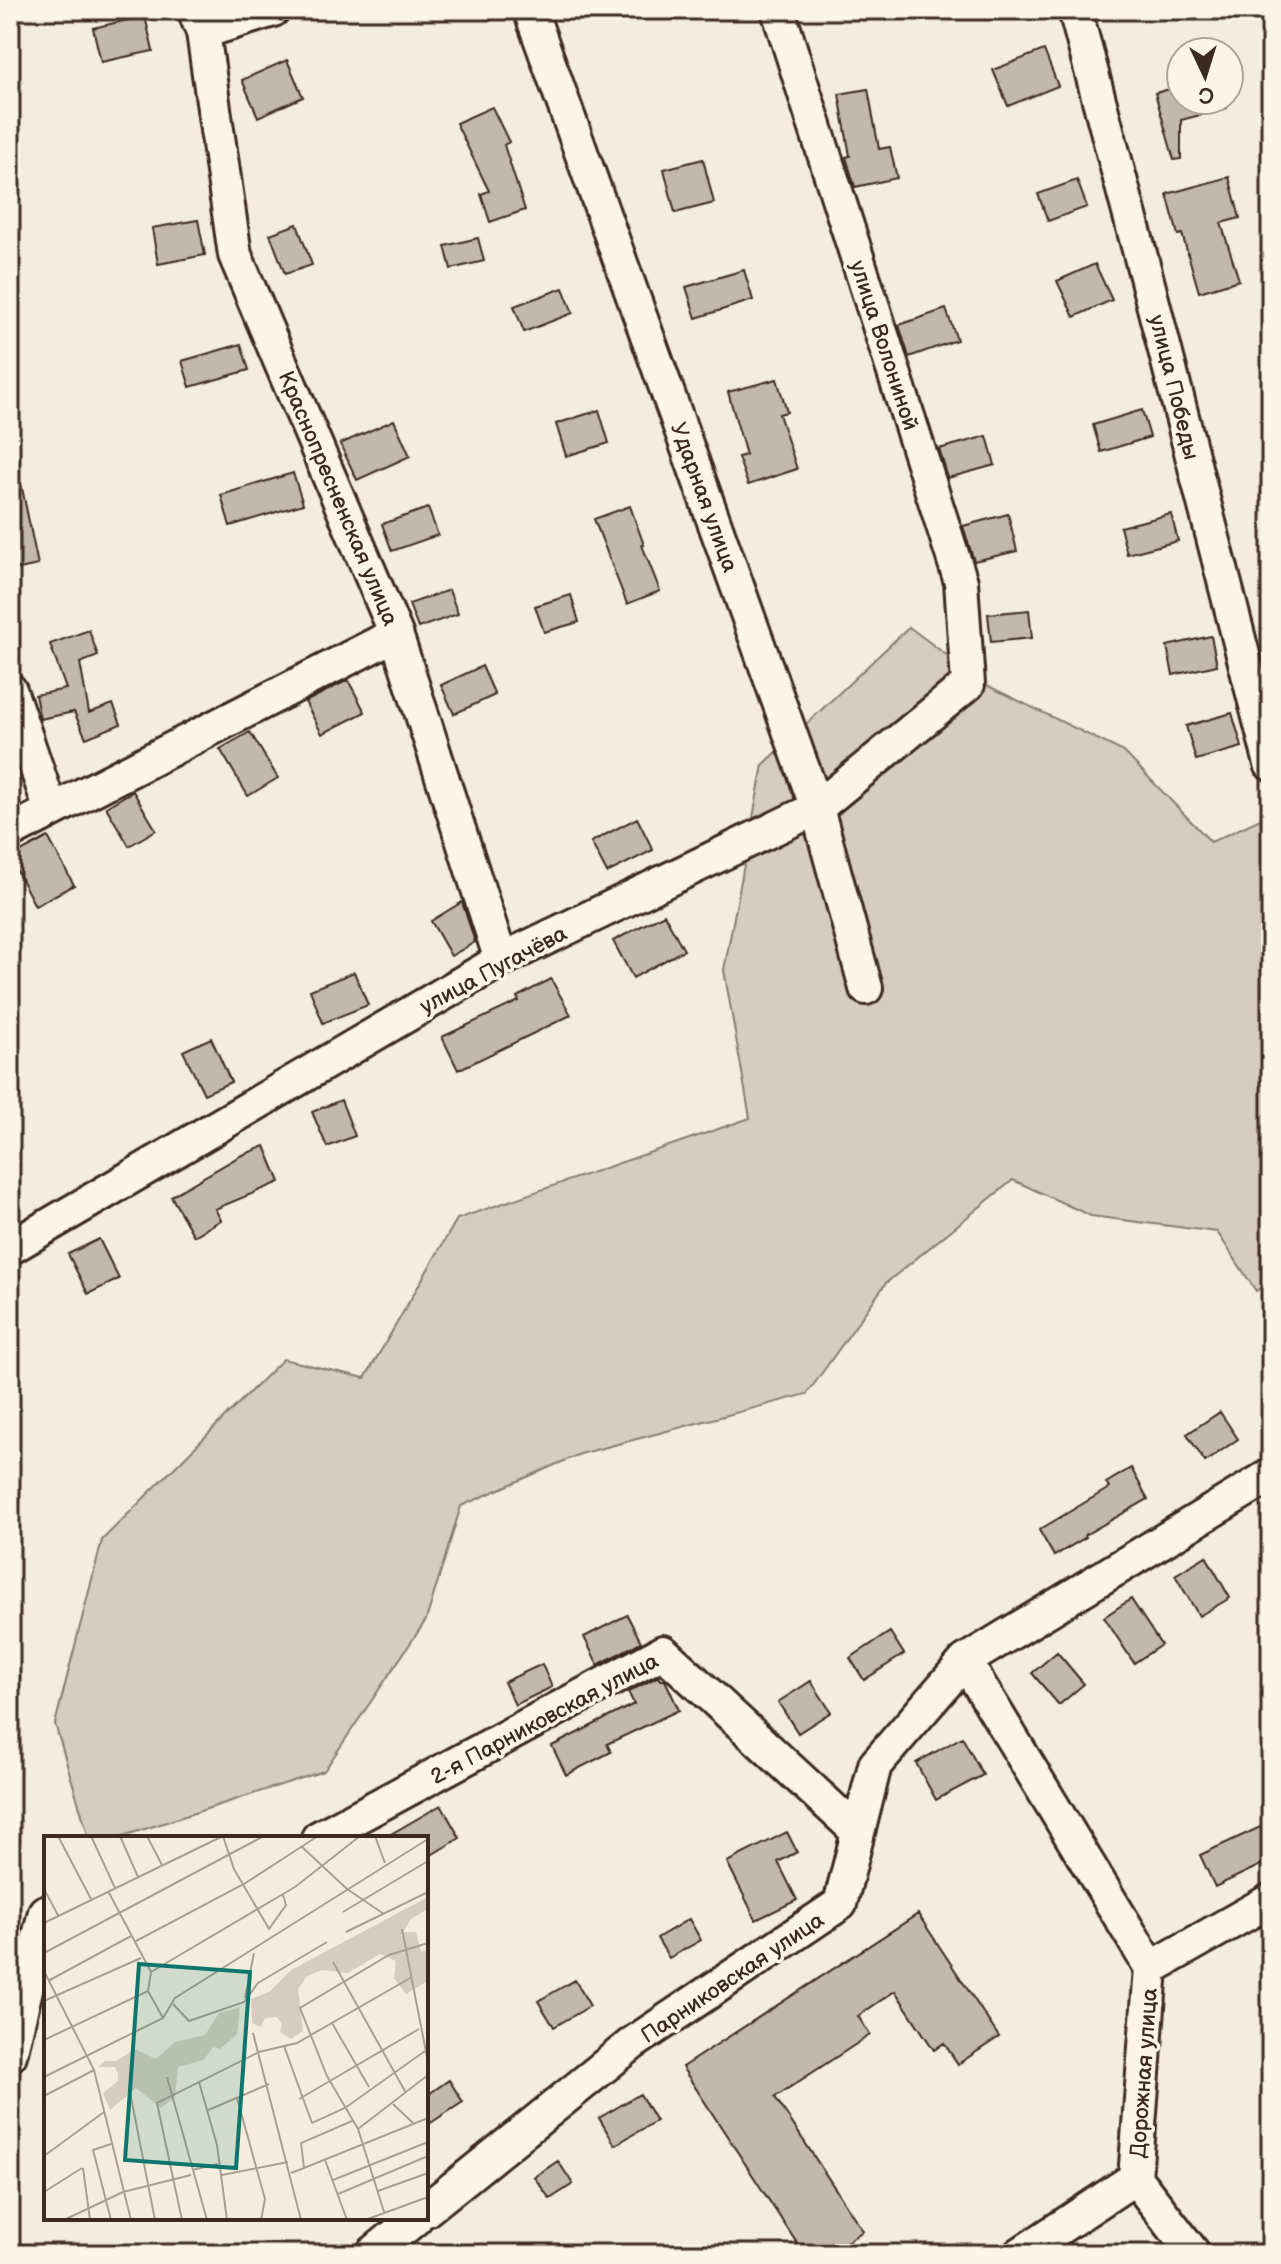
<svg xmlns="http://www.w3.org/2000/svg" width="1281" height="2264" font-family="'Balsamiq Sans',sans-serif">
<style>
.green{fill:#d6cdbd;stroke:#887c6e;stroke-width:2}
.building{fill:#c3b9aa;stroke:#3b2a1e;stroke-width:2}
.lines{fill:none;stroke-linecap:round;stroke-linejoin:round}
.minor-casing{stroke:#3b2a1e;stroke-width:38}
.minor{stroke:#fcf5e5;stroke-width:32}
.labels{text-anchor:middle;stroke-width:7;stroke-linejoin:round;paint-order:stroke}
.street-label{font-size:22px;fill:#3b2a1e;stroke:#fcf5e5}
.inset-road{fill:none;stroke:#aa9f91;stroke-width:2}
.view{fill:#0f766e;fill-opacity:0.15;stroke:#0f766e;stroke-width:4}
.inset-edge{fill:none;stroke:#3b2a1e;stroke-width:4}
</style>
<rect width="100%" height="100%" fill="#f4eddd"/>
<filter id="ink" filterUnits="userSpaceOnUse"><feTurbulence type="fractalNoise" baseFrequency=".0125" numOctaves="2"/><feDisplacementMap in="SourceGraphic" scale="16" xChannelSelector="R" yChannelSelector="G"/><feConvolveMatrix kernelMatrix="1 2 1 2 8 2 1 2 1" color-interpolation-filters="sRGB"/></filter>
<g filter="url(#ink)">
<path class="green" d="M 909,627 L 988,686 L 1124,752 L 1211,842 L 1271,814 L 1271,1280 L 1256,1291 L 1217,1232 L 1091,1216 L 1013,1180 L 886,1283 L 807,1394 L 580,1454 L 461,1506 L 426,1620 L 324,1771 L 117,1838 L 89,1838 L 55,1724 L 102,1540 L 283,1359 L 365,1378 L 457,1219 L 750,1118 L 724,970 L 763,765 Z"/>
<path class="building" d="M 145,16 L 153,51 L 101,62 L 93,28 Z
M 1044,50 L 1058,86 L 1008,106 L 993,70 Z
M 287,60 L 303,97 L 258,117 L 242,80 Z
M 1181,86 L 1181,100 L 1226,100 L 1227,108 L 1181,120 L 1181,159 L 1174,160 L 1155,93 Z
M 868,89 L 879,149 L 890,147 L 897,178 L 855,187 L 846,157 L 850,156 L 839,94 Z
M 492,107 L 509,142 L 504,145 L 525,210 L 490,222 L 481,194 L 489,191 L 456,123 Z
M 703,159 L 714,203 L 675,213 L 664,169 Z
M 1229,177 L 1240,218 L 1221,223 L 1239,280 L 1199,292 L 1182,234 L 1178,235 L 1167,194 Z
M 1077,180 L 1087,207 L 1048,221 L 1038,194 Z
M 198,220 L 205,255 L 158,264 L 152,228 Z
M 297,224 L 312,265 L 285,274 L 270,234 Z
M 478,238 L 484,261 L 451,269 L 445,246 Z
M 1095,264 L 1112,300 L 1074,317 L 1057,281 Z
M 744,270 L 753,300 L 696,318 L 686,287 Z
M 563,288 L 573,313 L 524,332 L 514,306 Z
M 946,309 L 957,340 L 909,357 L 899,325 Z
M 241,344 L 249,370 L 190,387 L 182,361 Z
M 777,379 L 787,412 L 779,414 L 797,469 L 748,485 L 738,457 L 746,455 L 728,392 Z
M 599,410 L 609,443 L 566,456 L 556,424 Z
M 1142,410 L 1150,437 L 1101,452 L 1093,425 Z
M 394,420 L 410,456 L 357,480 L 340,444 Z
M 987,436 L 995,465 L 948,478 L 939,449 Z
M 293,473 L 303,504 L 230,526 L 221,495 Z
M 21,483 L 38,565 L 10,571 L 10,484 Z
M 630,506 L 644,545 L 642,545 L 660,591 L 627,604 L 594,519 Z
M 428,508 L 438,535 L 392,551 L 382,524 Z
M 1008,514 L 1017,551 L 974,561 L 963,526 Z
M 1171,514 L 1178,541 L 1127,554 L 1120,527 Z
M 449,590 L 458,614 L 418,628 L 409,604 Z
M 571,595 L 579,622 L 544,632 L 535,606 Z
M 1029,610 L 1032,638 L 991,642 L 988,614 Z
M 89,630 L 98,656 L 80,663 L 89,713 L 113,704 L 121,724 L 86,738 L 74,712 L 40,719 L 35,695 L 66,689 L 50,644 Z
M 1211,636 L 1217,665 L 1173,675 L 1167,646 Z
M 482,666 L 495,695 L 454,714 L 441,685 Z
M 348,680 L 365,712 L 322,734 L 305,702 Z
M 1232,713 L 1242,747 L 1196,760 L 1186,726 Z
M 250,732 L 278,778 L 248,796 L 220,749 Z
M 133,791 L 156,830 L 129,846 L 106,807 Z
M 637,818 L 653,850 L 607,873 L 591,842 Z
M 48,837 L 74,885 L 35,906 L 10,858 Z
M 462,902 L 475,942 L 451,956 L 431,921 Z
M 664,914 L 684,950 L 633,978 L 613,941 Z
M 354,972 L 368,1005 L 323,1023 L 310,990 Z
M 551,979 L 571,1015 L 458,1070 L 442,1037 L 519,1001 L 517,997 Z
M 211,1038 L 231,1082 L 204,1094 L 183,1051 Z
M 341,1100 L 355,1136 L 327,1147 L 312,1112 Z
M 265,1146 L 280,1182 L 215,1209 L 221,1220 L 194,1236 L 171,1196 L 240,1156 Z
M 99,1239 L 119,1279 L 88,1294 L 68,1254 Z
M 1220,1412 L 1238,1439 L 1205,1462 L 1187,1434 Z
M 1131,1468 L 1148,1499 L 1085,1535 L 1086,1537 L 1054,1556 L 1039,1530 L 1109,1488 L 1106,1483 Z
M 1206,1556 L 1230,1598 L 1199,1616 L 1175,1575 Z
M 1131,1599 L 1161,1645 L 1134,1663 L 1104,1617 Z
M 627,1615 L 641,1642 L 598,1665 L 584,1637 Z
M 890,1632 L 904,1654 L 864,1680 L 850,1658 Z
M 1057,1652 L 1084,1684 L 1059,1705 L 1032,1673 Z
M 542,1664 L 552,1687 L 515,1705 L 504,1682 Z
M 659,1676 L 661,1680 L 665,1680 L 679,1710 L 607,1744 L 611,1752 L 566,1775 L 552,1746 L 634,1704 L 628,1692 Z
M 811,1681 L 831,1712 L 798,1733 L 778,1702 Z
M 962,1737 L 983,1775 L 936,1800 L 916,1763 Z
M 441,1805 L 460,1838 L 426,1858 L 426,1838 L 384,1838 Z
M 1271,1822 L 1271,1860 L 1215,1887 L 1200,1855 Z
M 787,1832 L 797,1852 L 778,1862 L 797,1900 L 756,1920 L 727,1862 Z
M 918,1914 L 999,2037 L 958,2064 L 944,2043 L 934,2050 L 895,1991 L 858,2016 L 870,2035 L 775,2097 L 863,2231 L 828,2254 L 804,2254 L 682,2067 Z
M 689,1919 L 701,1940 L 669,1958 L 657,1938 Z
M 575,1980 L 590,2006 L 554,2027 L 538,2001 Z
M 449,2080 L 463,2102 L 426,2126 L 426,2096 Z
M 640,2094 L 656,2121 L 615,2145 L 599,2118 Z
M 558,2161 L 573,2184 L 550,2199 L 534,2177 Z"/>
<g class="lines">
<g class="minor-casing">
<path id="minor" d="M 194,10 L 203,32 L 235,255 L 396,634 L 501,960
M 530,10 L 817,808 L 866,988
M 1075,10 L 1146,276 L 1271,764
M 203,32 L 273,10
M 10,690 L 51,811
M 10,832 L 396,634
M 10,1248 L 501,960 L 817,808 L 968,684 L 961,582 L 778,10
M 965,1661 L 1151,1968
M 318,1838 L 663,1652 L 858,1832
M 10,2055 L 45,1912
M 1135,2178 L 1194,2254
M 426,2210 L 633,2043 L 840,1904 L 875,1765 L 965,1661 L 1271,1475
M 372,2254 L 416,2218
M 1020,2254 L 1135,2178 L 1151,1968 L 1271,1900"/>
</g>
<use href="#minor" class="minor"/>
</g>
</g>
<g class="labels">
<g class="street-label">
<text transform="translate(885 345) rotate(72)" y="8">улица Волониной</text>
<text transform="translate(1175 387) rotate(76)" y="8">улица Победы</text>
<text transform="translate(705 497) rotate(70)" y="8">Ударная улица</text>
<text transform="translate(339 498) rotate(67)" y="8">Краснопресненская улица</text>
<text transform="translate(493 969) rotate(-28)" y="8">улица Пугачёва</text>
<text transform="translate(544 1718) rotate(-28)" y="8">2-я Парниковская улица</text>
<text transform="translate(732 1977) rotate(-34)" y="8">Парниковская улица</text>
<text transform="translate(1143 2073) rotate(-86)" y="8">Дорожная улица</text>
</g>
</g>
<g transform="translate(44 1836)">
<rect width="384" height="384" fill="#f4eddd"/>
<path d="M 384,61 L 384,73 L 367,83 L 359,96 L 372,96 L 377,115 L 384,114 L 384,145 L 362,158 L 350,142 L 352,125 L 336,118 L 304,137 L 278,134 L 263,140 L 254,153 L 259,195 L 247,203 L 236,196 L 238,187 L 232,181 L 221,182 L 217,191 L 208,187 L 207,163 L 225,156 L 247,134 ZM 196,171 L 193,198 L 176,213 L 169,211 L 160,224 L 134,231 L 131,261 L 117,272 L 92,252 L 66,274 L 59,257 L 74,245 L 74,238 L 71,231 L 54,231 L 61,225 L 72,225 L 91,213 L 112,223 L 131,206 L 161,199 L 175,177 Z" fill="#d6cdbd"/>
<path class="inset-road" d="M 14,0 L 47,63M 47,0 L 71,52M 76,0 L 94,41M 103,0 L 118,29M 179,0 L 190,33 L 225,93 L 242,69 L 239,59M 331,0 L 341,27M 258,11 L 303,53 L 340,78M 0,53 L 15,81M 64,55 L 107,136M 299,76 L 384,25M 0,87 L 179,0M 358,93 L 384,226M 302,96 L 384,56M 92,105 L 200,48 L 274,0M 0,117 L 220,0M 289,126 L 362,257M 0,135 L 50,234 L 87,384M 4,145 L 87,100M 104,155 L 119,182M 201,162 L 210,117M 0,165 L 97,122M 129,168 L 145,185 L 200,166 L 214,147 L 283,106M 288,187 L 325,251M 209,197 L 257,384M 0,204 L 104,155 L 107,136 L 251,51 L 316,0M 240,210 L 268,287 L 301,272 L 381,215M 0,241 L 119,182 L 131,162 L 384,3M 123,241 L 163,384M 155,246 L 173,309 L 183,384M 85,251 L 111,384M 0,260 L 50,234M 193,262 L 221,363 L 217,384M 255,263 L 375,193M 349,268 L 370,288M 162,275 L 225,248M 314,293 L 384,239M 0,320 L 60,276M 281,324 L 303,384M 39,332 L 46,384M 260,332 L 384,282M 148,334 L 174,328M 247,337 L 260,332 L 257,307 L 308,285M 178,339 L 244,326M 289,344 L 384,306M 334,355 L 384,337M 0,356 L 38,332M 294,358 L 384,320M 340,376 L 314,293 L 283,240 L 256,172 L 345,119 L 384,107M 20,384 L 79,356 L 147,339M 67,384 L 49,314 L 67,308M 138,384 L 113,267 L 215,216 L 253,207 L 368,141M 321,384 L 384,361"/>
<path class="view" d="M 95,128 L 206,136 L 192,332 L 81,324 Z"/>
<rect width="384" height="384" class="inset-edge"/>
</g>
<rect width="1281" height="2264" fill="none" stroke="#fcf5e5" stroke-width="40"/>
<rect x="20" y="20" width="1241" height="2224" fill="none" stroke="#3b2a1e" stroke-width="3" filter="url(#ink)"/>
<g transform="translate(1205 76) rotate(176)"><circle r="38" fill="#fcf5e5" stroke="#afa495" stroke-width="2"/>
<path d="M0-6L14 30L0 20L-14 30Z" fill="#3b2a1e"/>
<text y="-12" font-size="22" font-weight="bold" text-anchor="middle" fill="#3b2a1e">С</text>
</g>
</svg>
